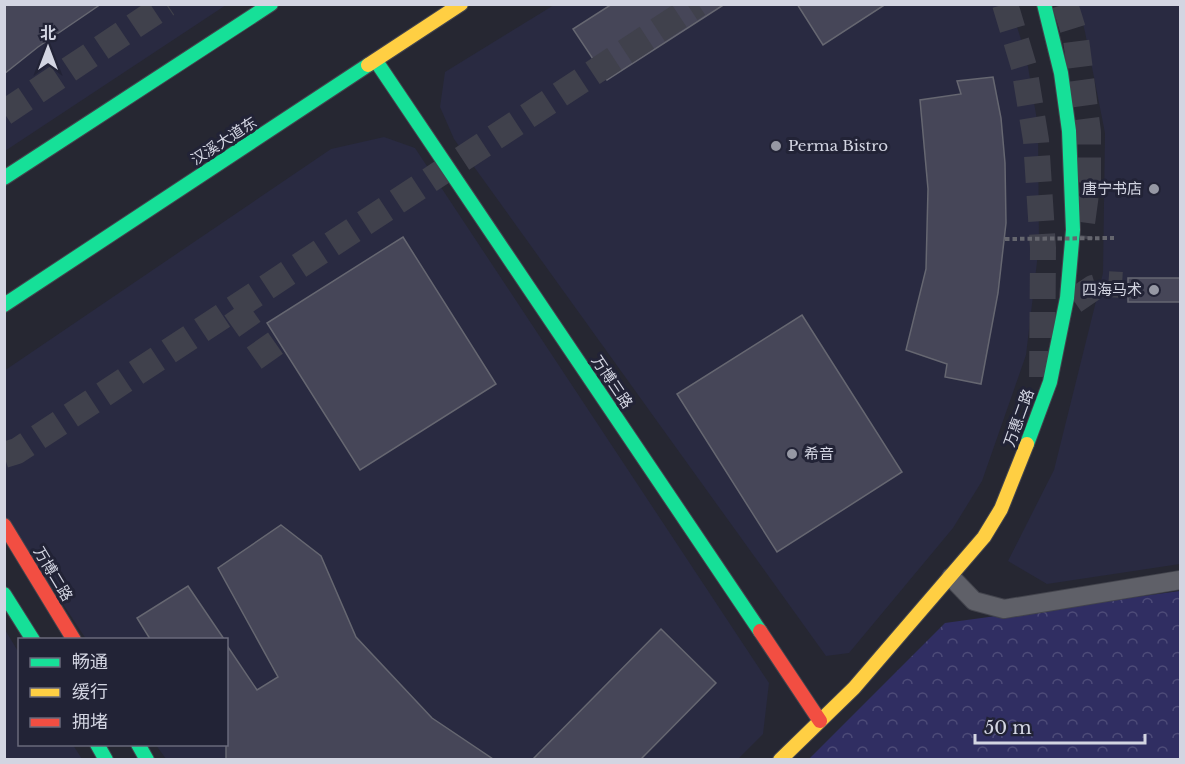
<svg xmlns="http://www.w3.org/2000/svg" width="1185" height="764" font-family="'Libre Baskerville','Noto Sans SC',serif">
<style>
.built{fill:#292a41}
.park{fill:url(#park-crowns)}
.building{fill:#464658;stroke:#666771;stroke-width:1.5}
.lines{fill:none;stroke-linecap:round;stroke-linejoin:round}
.secondary-tunnel{stroke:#40414c;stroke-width:26;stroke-dasharray:26 13;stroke-linecap:butt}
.street-casing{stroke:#43444d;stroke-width:20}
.fast-casing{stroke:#43444d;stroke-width:16}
.slow-casing{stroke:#43444d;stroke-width:16}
.jam-casing{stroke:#43444d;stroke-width:16}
.street{stroke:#5f6068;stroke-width:18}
.fast{stroke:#16e098;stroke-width:14}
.slow{stroke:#ffcf43;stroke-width:14}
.jam{stroke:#f24e42;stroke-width:14}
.path-bridge{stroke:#65666e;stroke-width:4;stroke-dasharray:4.5 3;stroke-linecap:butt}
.poi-dot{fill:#9698a4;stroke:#222336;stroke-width:2}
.labels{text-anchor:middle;stroke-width:6;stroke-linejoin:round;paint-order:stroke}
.street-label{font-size:15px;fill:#d3d5e2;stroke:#222336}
.poi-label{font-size:15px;fill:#d3d5e2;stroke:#222336;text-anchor:start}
</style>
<defs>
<pattern id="park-crowns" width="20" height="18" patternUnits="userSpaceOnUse" patternTransform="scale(1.5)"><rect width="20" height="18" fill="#302e62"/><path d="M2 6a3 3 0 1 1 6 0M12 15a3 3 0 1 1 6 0" fill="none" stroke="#4d4b78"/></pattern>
</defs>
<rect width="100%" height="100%" fill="#262732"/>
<path class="built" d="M 5,5 L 226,5 L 5,151 Z
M 554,5 L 1010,5 L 1026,55 L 1038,126 L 1039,245 L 1026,355 L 982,481 L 953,528 L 849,653 L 826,656 L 454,139 L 440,107 L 445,72 Z
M 1078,5 L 1180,5 L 1180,564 L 1047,584 L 1008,561 L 1054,470 L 1103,273 L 1105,133 L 1085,32 Z
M 384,137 L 415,148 L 769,683 L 763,734 L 737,760 L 166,759 L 156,745 L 226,744 L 226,640 L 86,639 L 5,516 L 4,371 L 331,149 Z
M 4,628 L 19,653 L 20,744 L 73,745 L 82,759 L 5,759 Z"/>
<path class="park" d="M 1180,591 L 1180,759 L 808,760 L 945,623 Z"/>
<path class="building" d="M 4,4 L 101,4 L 38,47 L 4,74 Z
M 612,4 L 725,4 L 607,80 L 573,29 Z
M 797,4 L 886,4 L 823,45 Z
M 993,77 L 1001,118 L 1005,163 L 1006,223 L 998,293 L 981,384 L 945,377 L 947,364 L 906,350 L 926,269 L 928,189 L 920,100 L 961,94 L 957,81 Z
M 403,237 L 496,384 L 360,470 L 267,323 Z
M 1128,278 L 1180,278 L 1180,302 L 1128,302 Z
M 802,315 L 902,472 L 777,552 L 677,394 Z
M 281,525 L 321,556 L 356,637 L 432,718 L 493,759 L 226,759 L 226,644 L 257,690 L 278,677 L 218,568 Z
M 188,586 L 224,639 L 150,639 L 137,618 Z
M 661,629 L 716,683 L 641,759 L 533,759 Z"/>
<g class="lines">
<path class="secondary-tunnel" d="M 1005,4 L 1024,67 L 1036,140 L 1043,248 L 1042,388
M 1065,4 L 1076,39 L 1088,132 L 1088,179 L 1080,238
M 4,113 L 167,4
M 1074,301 L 1093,288 L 1106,284 L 1122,285
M 235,308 L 277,368
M 4,455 L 17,451 L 698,4"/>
<g class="street-casing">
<path id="street" d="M 951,577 L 974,601 L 1004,609 L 1180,580"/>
</g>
<g class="fast-casing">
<path id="fast" d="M 376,61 L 760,631
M 4,178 L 271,4
M 4,305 L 368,65
M 1027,444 L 1050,382 L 1067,298 L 1073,230 L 1069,131 L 1061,73 L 1044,4
M 4,594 L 33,640
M 97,744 L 106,760
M 138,744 L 147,760"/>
</g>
<g class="slow-casing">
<path id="slow" d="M 368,65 L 461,4
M 780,760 L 854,688 L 984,537 L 1001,509 L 1027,444"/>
</g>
<g class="jam-casing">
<path id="jam" d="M 4,525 L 74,640
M 760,631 L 820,721"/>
</g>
<use href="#street" class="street"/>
<use href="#fast" class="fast"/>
<use href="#slow" class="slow"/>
<use href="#jam" class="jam"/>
<path class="path-bridge" d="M 1005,239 L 1114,238"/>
</g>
<g class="poi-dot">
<circle cx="776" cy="146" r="6"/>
<circle cx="1154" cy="189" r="6"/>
<circle cx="1154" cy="290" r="6"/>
<circle cx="792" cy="454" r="6"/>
</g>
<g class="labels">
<g class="street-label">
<text transform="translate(224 141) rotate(-33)" y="5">汉溪大道东</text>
<text transform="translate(612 382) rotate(56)" y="5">万博三路</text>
<text transform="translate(1019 418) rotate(-70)" y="5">万惠二路</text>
<text transform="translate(53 574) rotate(59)" y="5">万博二路</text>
</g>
<g class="poi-label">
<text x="788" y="151">Perma Bistro</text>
<text x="1142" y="194" text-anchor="end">唐宁书店</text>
<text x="1142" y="295" text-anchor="end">四海马术</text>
<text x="804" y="459">希音</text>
</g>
</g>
<rect width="1185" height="764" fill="none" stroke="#d3d5e2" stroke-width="12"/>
<rect x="18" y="638" width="210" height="108" fill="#222336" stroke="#696a7b" stroke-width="1.5"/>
<rect x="30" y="658" width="30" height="9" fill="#16e098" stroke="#696a7b" stroke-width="1.5"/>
<text x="72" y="668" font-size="18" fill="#d3d5e2">畅通</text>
<rect x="30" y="688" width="30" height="9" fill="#ffcf43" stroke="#696a7b" stroke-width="1.5"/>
<text x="72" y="698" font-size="18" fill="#d3d5e2">缓行</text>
<rect x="30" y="718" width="30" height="9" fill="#f24e42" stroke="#696a7b" stroke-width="1.5"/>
<text x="72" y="728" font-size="18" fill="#d3d5e2">拥堵</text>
<g transform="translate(48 48)" stroke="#222336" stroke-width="4.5" paint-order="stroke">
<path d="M0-4.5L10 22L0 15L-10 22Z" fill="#d3d5e2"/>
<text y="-9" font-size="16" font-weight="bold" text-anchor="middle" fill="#d3d5e2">北</text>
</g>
<path d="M975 734v9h170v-9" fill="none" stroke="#d3d5e2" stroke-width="3"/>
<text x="984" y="734" font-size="18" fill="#d3d5e2" stroke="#222336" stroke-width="4.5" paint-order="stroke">50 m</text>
</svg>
